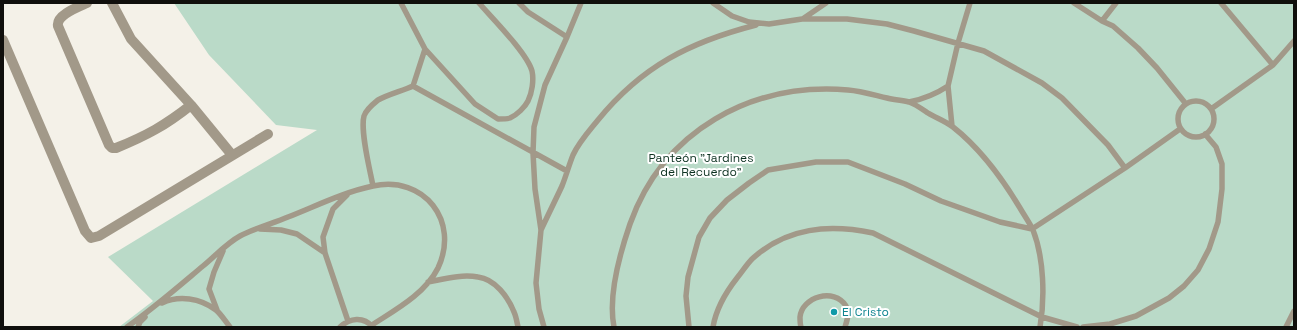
<svg xmlns="http://www.w3.org/2000/svg" width="1297" height="330" font-family="'Space Grotesk',sans-serif">
<style>
.green{fill:#badac8}
.lines{fill:none;stroke-linecap:round;stroke-linejoin:round}
.lane{stroke:#a29989;stroke-width:5.5}
.street{stroke:#a29989;stroke-width:10}
.culture-dot{fill:#0f9aa8;stroke:#fff;stroke-width:1.5}
.labels{text-anchor:middle;stroke-width:4;stroke-linejoin:round;paint-order:stroke}
.park-label{font-size:12px;fill:#0d3221;stroke:#fff}
.culture-label{font-size:12px;fill:#0d838f;stroke:#fff;text-anchor:start}
</style>
<rect width="100%" height="100%" fill="#f4f1e8"/>
<path class="green" d="M 174,3 L 1294,3 L 1294,327 L 119,327 L 153,301 L 108,257 L 317,130 L 276,125 L 209,55 Z"/>
<g class="lines">
<path class="lane" d="M 401,3 L 425,49 L 413,86
M 519,3 L 528,12 L 567,37
M 713,3 L 732,16 L 749,22 L 769,24 L 802,19 L 847,19 L 887,24 L 914,31 L 984,51 L 1042,83 L 1062,98 L 1108,145 L 1125,168
M 1074,3 L 1102,21 L 1113,26 L 1138,48 L 1157,68 L 1186,104
M 1221,3 L 1273,65
M 804,18 L 826,3
M 1102,21 L 1116,3
M 425,49 L 475,104 L 498,119 C 502,119 507,119 510,118 C 517,115 525,107 528,101 C 532,93 534,80 532,71 C 527,53 492,18 479,3
M1178 119a18 18 0 1 1 36 0a18 18 0 1 1-36 0Z
M 909,102 C 924,99 936,94 948,86
M 1211,109 L 1273,65 L 1294,41
M 952,126 L 948,86 L 958,43 L 970,3
M 373,186 C 370,170 360,131 364,116 C 366,110 373,104 378,100 C 389,94 402,91 413,86 L 567,171
M 347,195 L 333,209 L 323,237 L 325,253 L 348,321
M 260,229 L 281,230 L 297,234 L 325,253
M 541,230 C 548,215 555,201 562,186 C 566,176 569,165 573,155 C 579,142 590,130 598,120 C 642,66 690,42 756,25
M 428,282 C 444,279 461,274 478,277 C 495,279 508,297 514,312 C 516,316 517,322 518,327
M 162,303 C 179,295 200,298 216,310 C 221,314 225,321 230,327
M 217,310 L 209,289 L 214,272 L 223,251
M 127,327 C 154,308 178,287 203,266 C 214,257 227,243 240,236 C 253,229 274,223 288,217 C 316,206 344,192 373,186 C 424,175 460,221 438,268 C 425,294 395,310 372,325
M 138,327 L 140,322 L 145,317
M 340,327 C 350,318 363,316 373,327
M 544,327 L 539,309 L 536,283 L 541,230 L 535,189 L 533,153 L 534,127 L 545,85 L 567,37 L 581,3
M 614,327 C 608,297 620,253 630,224 C 663,131 751,82 848,90 C 861,91 874,95 887,98 C 894,100 902,100 909,102 C 915,104 922,109 928,113 C 936,118 945,121 953,127 C 981,149 1002,178 1020,208 C 1024,215 1029,222 1033,230 C 1044,258 1045,298 1040,327
M 689,327 L 686,296 L 688,277 L 699,237 L 710,218 L 727,200 L 749,183 L 768,170 L 816,162 L 848,162 L 905,184 L 941,201 L 1000,222 L 1032,229 L 1125,168 L 1180,129
M 713,327 C 716,309 726,292 737,278 C 742,272 747,264 752,259 C 787,227 829,224 873,233 L 1042,317 L 1077,327
M 801,327 C 800,324 800,320 800,317 C 802,297 834,287 846,306 C 850,312 847,321 845,327
M 1083,327 L 1110,324 L 1136,316 L 1169,298 L 1184,286 L 1198,270 L 1209,249 L 1218,222 L 1222,189 L 1222,164 L 1216,147 L 1205,134
M 1286,327 L 1294,311"/>
<path class="street" d="M 87,3 C 78,7 56,15 58,26 L 109,145 L 112,148 L 116,148 C 146,136 166,125 191,105
M 112,3 L 131,39 L 191,105 L 232,155
M 3,40 L 85,231 L 91,238 L 99,236 L 268,134"/>
</g>
<circle class="culture-dot" cx="834" cy="312" r="4"/>
<g class="labels">
<g class="park-label">
<text x="701" y="162">Panteón "Jardines<tspan x="701" dy="14">del Recuerdo"</tspan></text>
</g>
<g class="culture-label">
<text x="842" y="316">El Cristo</text>
</g>
</g>
<rect width="1297" height="330" fill="none" stroke="#100f0c" stroke-width="8"/>
</svg>
